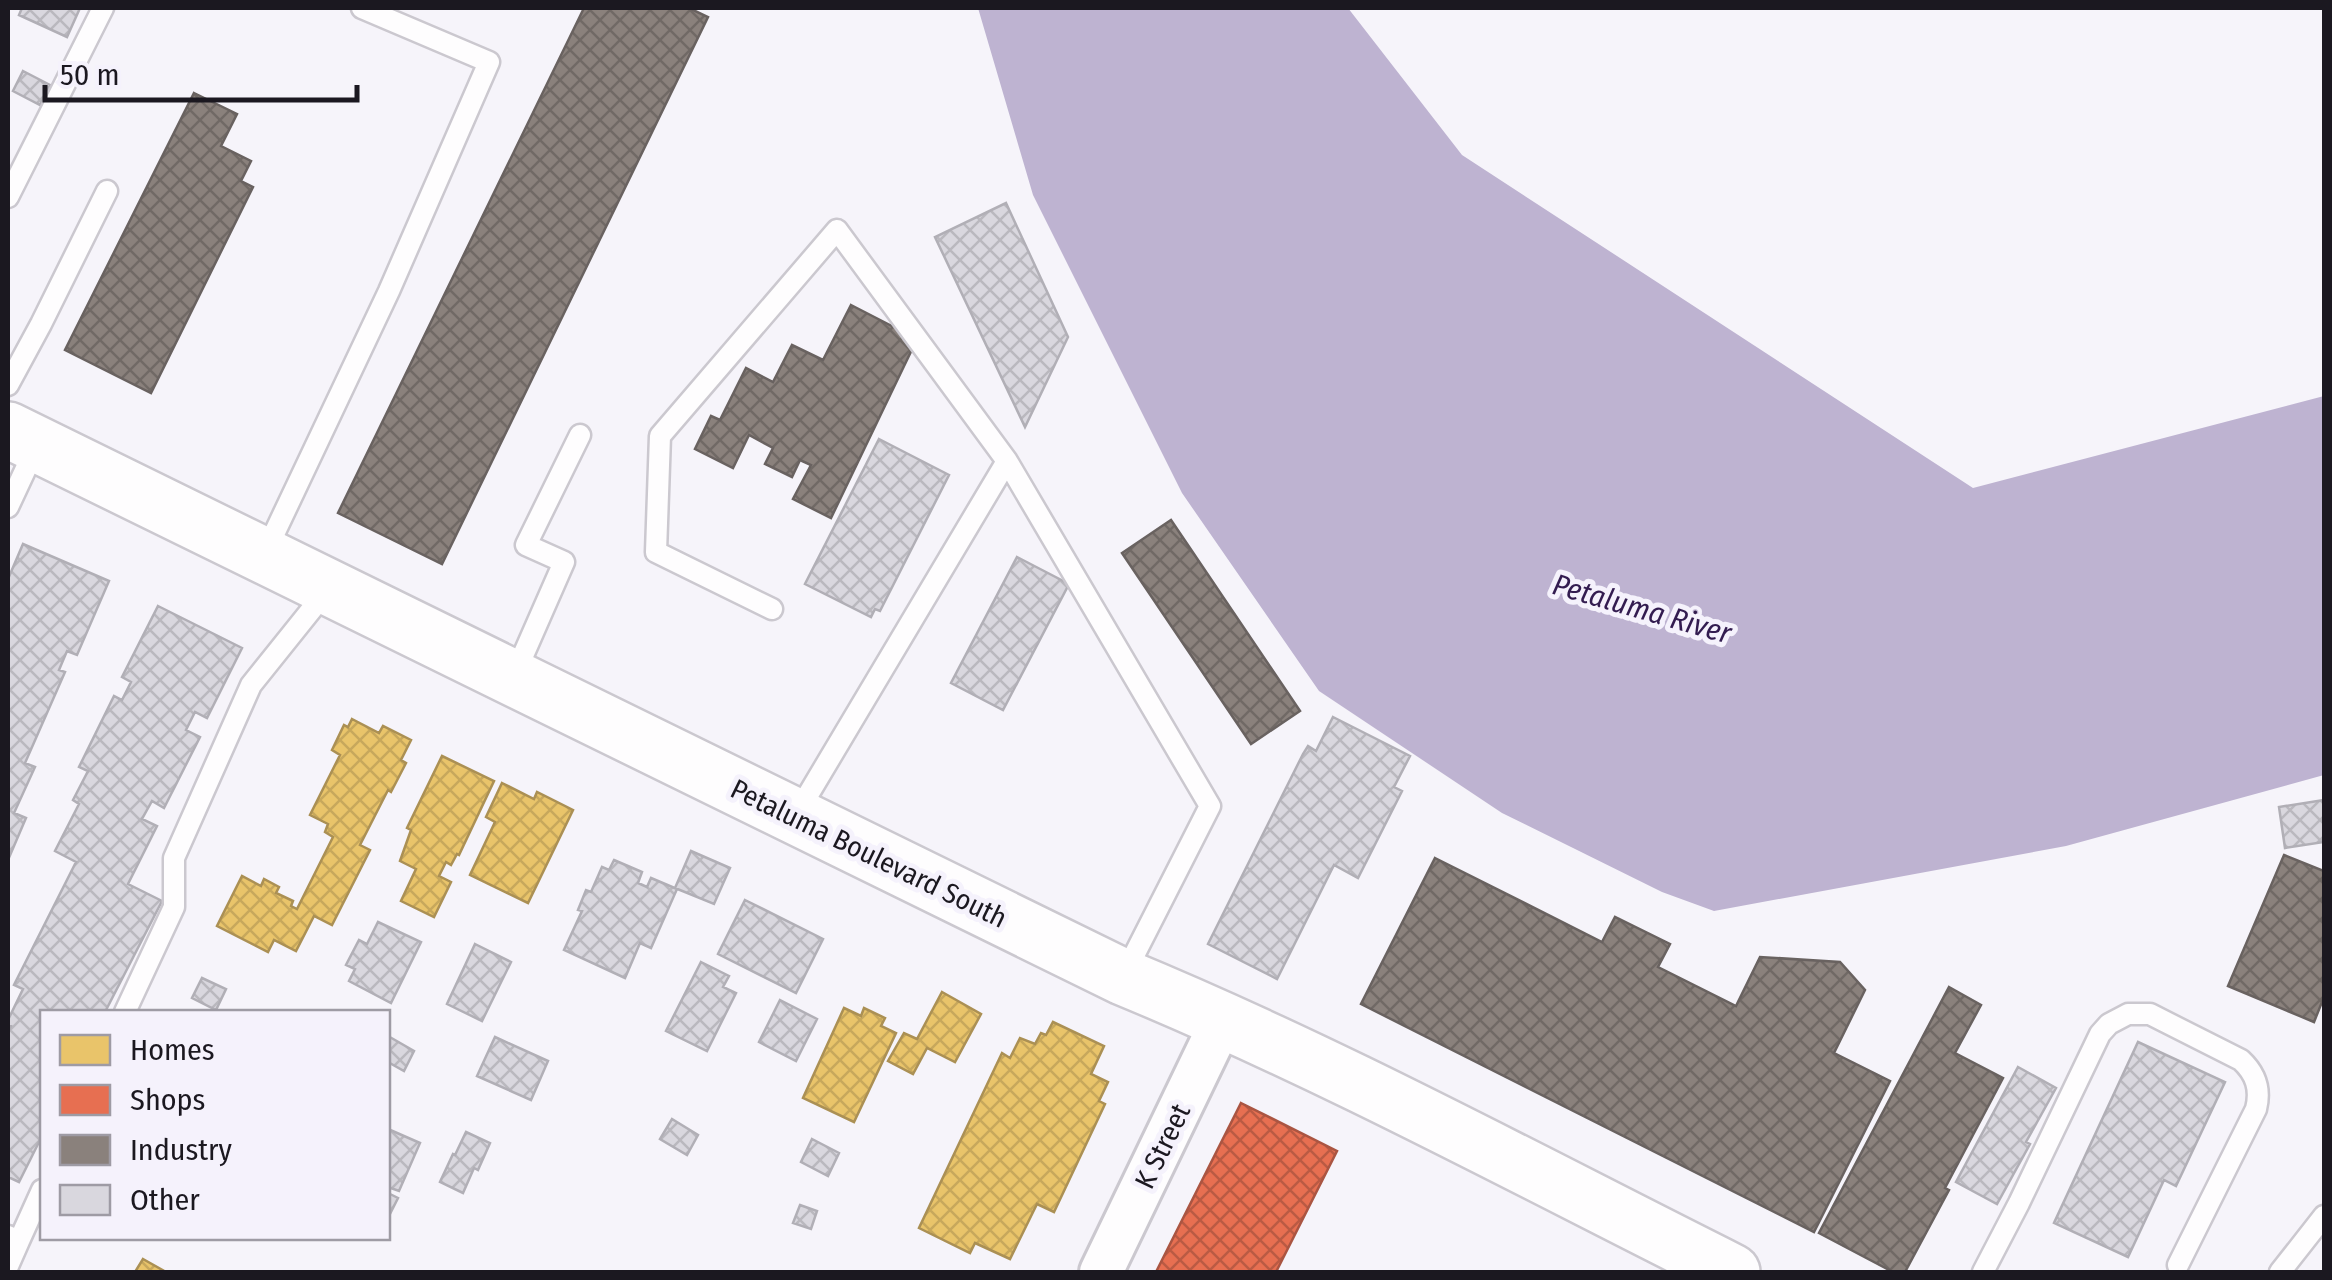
<svg xmlns="http://www.w3.org/2000/svg" width="2332" height="1280" font-family="'Fira Sans Condensed',sans-serif">
<style>
.water{fill:#beb3d1}
.homes{fill:url(#homes-cross-hatch);stroke:#ab9054;stroke-width:2.5}
.shops{fill:url(#shops-cross-hatch);stroke:#aa5542;stroke-width:2.5}
.industry{fill:url(#industry-cross-hatch);stroke:#696260;stroke-width:2.5}
.building{fill:url(#building-cross-hatch);stroke:#b1afb6;stroke-width:2.5}
.lines{fill:none;stroke-linecap:round;stroke-linejoin:round}
.service-casing{stroke:#cbc8cf;stroke-width:25}
.minor-casing{stroke:#cbc8cf;stroke-width:48}
.secondary-casing{stroke:#cbc8cf;stroke-width:60}
.service{stroke:#fefdfe;stroke-width:20}
.minor{stroke:#fefdfe;stroke-width:42}
.secondary{stroke:#fefdfe;stroke-width:55}
.labels{text-anchor:middle;stroke-width:10;stroke-linejoin:round;paint-order:stroke}
.street-label{font-size:28px;fill:#1b1820;stroke:#f5f2fc}
.water-label{font-size:30px;font-style:italic;fill:#331c50;stroke:#f5f2fc}
</style>
<defs>
<pattern id="homes-cross-hatch" width="8" height="8" patternUnits="userSpaceOnUse" patternTransform="scale(2.5)"><rect width="8" height="8" fill="#e9c46a"/><path d="M0 0l8 8M0 8l8-8" fill="none" stroke="#c7a85c"/></pattern>
<pattern id="shops-cross-hatch" width="8" height="8" patternUnits="userSpaceOnUse" patternTransform="scale(2.5)"><rect width="8" height="8" fill="#e76f51"/><path d="M0 0l8 8M0 8l8-8" fill="none" stroke="#ba5a43"/></pattern>
<pattern id="industry-cross-hatch" width="8" height="8" patternUnits="userSpaceOnUse" patternTransform="scale(2.5)"><rect width="8" height="8" fill="#8a817c"/><path d="M0 0l8 8M0 8l8-8" fill="none" stroke="#706965"/></pattern>
<pattern id="building-cross-hatch" width="8" height="8" patternUnits="userSpaceOnUse" patternTransform="scale(2.5)"><rect width="8" height="8" fill="#d9d7de"/><path d="M0 0l8 8M0 8l8-8" fill="none" stroke="#bab8be"/></pattern>
</defs>
<rect width="100%" height="100%" fill="#f6f4fa"/>
<path class="water" d="M 978,8 L 1348,8 L 1462,155 L 1973,488 L 2324,396 L 2324,775 L 2066,846 L 1714,911 L 1662,892 L 1502,813 L 1319,691 L 1182,493 L 1033,195 Z"/>
<path class="homes" d="M 352,719 L 379,733 L 383,726 L 411,740 L 401,760 L 406,763 L 391,792 L 388,790 L 360,845 L 370,850 L 332,925 L 314,916 L 296,951 L 274,940 L 268,952 L 217,926 L 242,876 L 261,886 L 264,879 L 279,887 L 276,893 L 293,901 L 291,906 L 297,909 L 333,837 L 325,832 L 328,824 L 310,815 L 340,755 L 332,750 L 344,725 L 348,727 Z
M 442,756 L 494,781 L 459,855 L 457,854 L 451,865 L 446,862 L 439,876 L 451,882 L 434,917 L 401,901 L 416,869 L 400,861 L 411,830 L 407,828 Z
M 502,783 L 534,799 L 537,792 L 573,810 L 528,903 L 470,875 L 495,822 L 486,817 Z
M 942,992 L 981,1014 L 955,1062 L 927,1048 L 913,1074 L 888,1061 L 904,1033 L 917,1039 Z
M 844,1008 L 861,1016 L 864,1008 L 881,1016 L 885,1018 L 881,1026 L 896,1033 L 854,1122 L 803,1098 Z
M 1053,1022 L 1104,1046 L 1091,1074 L 1108,1082 L 1099,1101 L 1105,1104 L 1054,1212 L 1037,1204 L 1010,1259 L 975,1243 L 970,1253 L 919,1228 L 1002,1053 L 1010,1058 L 1020,1038 L 1035,1044 L 1041,1033 L 1046,1035 Z
M 143,1259 L 166,1272 L 135,1272 Z"/>
<path class="shops" d="M 1241,1103 L 1337,1151 L 1276,1272 L 1156,1272 Z"/>
<path class="industry" d="M 584,8 L 689,8 L 708,17 L 442,564 L 338,513 Z
M 194,93 L 237,114 L 221,146 L 251,161 L 241,181 L 253,187 L 151,393 L 65,350 Z
M 851,305 L 917,339 L 831,518 L 793,499 L 811,465 L 800,460 L 792,477 L 765,464 L 773,448 L 749,435 L 733,468 L 695,449 L 711,416 L 720,420 L 746,368 L 773,382 L 792,345 L 823,360 Z
M 1171,520 L 1300,711 L 1251,744 L 1122,553 Z
M 2284,855 L 2324,871 L 2324,997 L 2314,1022 L 2228,986 Z
M 1435,858 L 1602,942 L 1615,917 L 1670,944 L 1658,967 L 1736,1006 L 1760,957 L 1840,962 L 1865,990 L 1834,1053 L 1890,1081 L 1814,1232 L 1361,1004 Z
M 1949,987 L 1981,1005 L 1955,1053 L 2003,1078 L 1945,1188 L 1949,1190 L 1905,1272 L 1893,1272 L 1819,1233 Z"/>
<path class="building" d="M 22,8 L 80,8 L 67,37 L 19,15 Z
M 23,71 L 50,85 L 40,105 L 13,91 Z
M 1006,203 L 1068,337 L 1025,427 L 935,237 Z
M 879,439 L 949,475 L 880,611 L 875,609 L 871,617 L 805,584 Z
M 23,544 L 109,581 L 77,655 L 67,651 L 59,670 L 65,672 L 25,763 L 35,767 L 14,813 L 26,818 L 8,860 L 8,579 Z
M 1017,557 L 1069,584 L 1003,710 L 951,683 Z
M 158,606 L 242,648 L 207,718 L 195,712 L 186,730 L 200,737 L 164,808 L 152,801 L 142,819 L 157,826 L 128,884 L 162,901 L 105,1012 L 42,1012 L 42,1136 L 19,1182 L 8,1177 L 8,1033 L 11,1026 L 8,1025 L 8,1020 L 23,989 L 14,985 L 76,862 L 55,851 L 79,804 L 73,800 L 88,771 L 79,767 L 114,696 L 122,700 L 131,682 L 122,677 Z
M 1333,717 L 1410,756 L 1394,787 L 1402,791 L 1358,878 L 1334,865 L 1277,979 L 1208,944 L 1303,754 L 1308,746 L 1316,751 Z
M 2324,800 L 2324,842 L 2285,848 L 2279,807 Z
M 691,851 L 730,868 L 714,904 L 675,888 Z
M 614,860 L 642,872 L 638,883 L 647,887 L 651,878 L 677,889 L 651,948 L 640,943 L 625,978 L 564,950 L 582,911 L 578,910 L 586,890 L 591,892 L 602,867 L 609,870 Z
M 745,900 L 823,939 L 796,993 L 718,954 Z
M 378,922 L 421,942 L 391,1003 L 349,981 L 355,969 L 346,965 L 359,940 L 367,944 Z
M 475,944 L 511,962 L 482,1021 L 447,1004 Z
M 701,962 L 729,976 L 723,987 L 736,993 L 707,1051 L 666,1031 Z
M 202,978 L 226,989 L 216,1010 L 192,998 Z
M 780,1000 L 817,1019 L 796,1061 L 759,1042 Z
M 388,1036 L 414,1051 L 404,1071 L 388,1062 Z
M 495,1037 L 548,1061 L 531,1100 L 477,1076 Z
M 2138,1042 L 2225,1082 L 2176,1186 L 2164,1180 L 2128,1257 L 2054,1223 Z
M 2018,1067 L 2056,1088 L 2026,1142 L 2030,1144 L 1997,1204 L 1956,1182 Z
M 672,1119 L 698,1135 L 687,1155 L 660,1139 Z
M 388,1129 L 420,1143 L 399,1191 L 388,1187 Z
M 466,1132 L 490,1143 L 478,1170 L 474,1168 L 463,1193 L 440,1182 L 453,1154 L 455,1155 Z
M 812,1139 L 839,1153 L 828,1176 L 801,1162 Z
M 388,1193 L 398,1198 L 389,1216 L 388,1215 Z
M 800,1205 L 817,1211 L 811,1229 L 793,1223 Z"/>
<g class="lines">
<g class="service-casing">
<path id="service" d="M 8,197 L 103,8
M 8,385 L 41,324 L 107,191
M 8,507 L 36,447
M 265,553 L 389,291 L 489,62 L 362,8
M 772,609 L 656,552 L 660,436 L 837,230 L 1007,461
M 514,676 L 564,562 L 526,545 L 580,435
M 796,815 L 1007,461 L 1210,806 L 1124,975
M 125,1012 L 174,907 L 174,858 L 251,685 L 328,589
M 8,1236 L 19,1241 L 42,1190
M 8,1266 L 19,1241
M 1983,1272 L 2019,1203 L 2100,1034 L 2109,1024 L 2128,1014 L 2150,1014 L 2241,1060 C 2256,1074 2261,1089 2256,1109 L 2178,1265
M 2280,1272 L 2324,1216"/>
</g>
<g class="minor-casing">
<path id="minor" d="M 1101,1272 L 1223,1019"/>
</g>
<g class="secondary-casing">
<path id="secondary" d="M 8,430 L 1123,977 C 1331,1063 1530,1171 1732,1272"/>
</g>
<use href="#service" class="service"/>
<use href="#minor" class="minor"/>
<use href="#secondary" class="secondary"/>
</g>
<g class="labels">
<g class="street-label">
<text transform="translate(869 853) rotate(26)" y="10">Petaluma Boulevard South</text>
<text transform="translate(1162 1146) rotate(-64)" y="10">K Street</text>
</g>
<g class="water-label">
<text transform="translate(1642 609) rotate(16)" y="10">Petaluma River</text>
</g>
</g>
<rect width="2332" height="1280" fill="none" stroke="#1b1820" stroke-width="20"/>
<rect x="40" y="1010" width="350" height="230" fill="#f5f2fc" stroke="#9e9ba4" stroke-width="2.5"/>
<rect x="60" y="1035" width="50" height="30" fill="#e9c46a" stroke="#9e9ba4" stroke-width="2.5"/>
<text x="130" y="1060" font-size="30" fill="#1b1820">Homes</text>
<rect x="60" y="1085" width="50" height="30" fill="#e76f51" stroke="#9e9ba4" stroke-width="2.5"/>
<text x="130" y="1110" font-size="30" fill="#1b1820">Shops</text>
<rect x="60" y="1135" width="50" height="30" fill="#8a817c" stroke="#9e9ba4" stroke-width="2.5"/>
<text x="130" y="1160" font-size="30" fill="#1b1820">Industry</text>
<rect x="60" y="1185" width="50" height="30" fill="#d9d7de" stroke="#9e9ba4" stroke-width="2.5"/>
<text x="130" y="1210" font-size="30" fill="#1b1820">Other</text>
<path d="M45 85v15h312v-15" fill="none" stroke="#1b1820" stroke-width="5"/>
<text x="60" y="85" font-size="30" fill="#1b1820" stroke="#f5f2fc" stroke-width="8" paint-order="stroke">50 m</text>
</svg>
